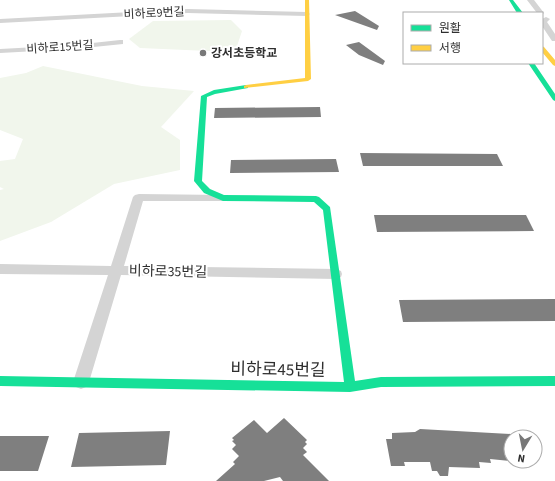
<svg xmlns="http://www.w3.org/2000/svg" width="555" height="481" font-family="'Source Sans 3','Noto Sans KR',sans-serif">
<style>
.green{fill:#f1f6ec}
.building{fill:#7f7f7f}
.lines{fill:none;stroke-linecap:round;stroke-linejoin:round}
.street{fill:#d4d4d4;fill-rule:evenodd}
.fast{fill:#16e098;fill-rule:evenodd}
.slow{fill:#ffcf43;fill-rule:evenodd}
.poi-dot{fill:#787878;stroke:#fff;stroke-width:1.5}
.labels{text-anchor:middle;stroke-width:4;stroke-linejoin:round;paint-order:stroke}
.far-street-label{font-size:12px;fill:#2f2f2f;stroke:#fff}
.far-poi-label{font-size:12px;font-weight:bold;fill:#2f2f2f;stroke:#fff;text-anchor:start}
.street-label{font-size:14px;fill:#2f2f2f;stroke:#fff}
.near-street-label{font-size:17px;fill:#2f2f2f;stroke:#fff}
</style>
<rect width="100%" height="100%" fill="#fff"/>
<path class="green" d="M 231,20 L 242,31 L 236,49 L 231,52 L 140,48 L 129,39 L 153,21 Z
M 43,66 L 142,86 L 194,91 L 161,127 L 180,140 L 180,170 L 114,184 L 51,222 L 0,241 L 0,190 L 4,189 L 0,187 L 0,161 L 15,159 L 23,139 L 0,130 L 0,78 L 26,73 Z"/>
<path class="building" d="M 355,11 L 379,26 L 377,30 L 335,15 Z
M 359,42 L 385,61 L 383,65 L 359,55 L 346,45 Z
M 320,107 L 321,117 L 214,118 L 215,108 Z
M 360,153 L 497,154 L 503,166 L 363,166 Z
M 336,159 L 339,172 L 230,173 L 231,160 Z
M 374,215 L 526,215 L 534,231 L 377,232 Z
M 555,299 L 555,321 L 403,322 L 399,300 Z
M 284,418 L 307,440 L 305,442 L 307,444 L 303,448 L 307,452 L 303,455 L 329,481 L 283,481 L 280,477 L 264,481 L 216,481 L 235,464 L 233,462 L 239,456 L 232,449 L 236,445 L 232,441 L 234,440 L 232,438 L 254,420 L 267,433 Z
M 420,429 L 511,434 L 511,461 L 490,459 L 491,463 L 479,462 L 480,468 L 449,467 L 448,476 L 440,476 L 437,471 L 432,471 L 430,462 L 404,462 L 405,466 L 391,466 L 386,439 L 392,439 L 392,433 L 415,432 Z
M 170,431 L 166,465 L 71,467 L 79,433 Z
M 0,436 L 49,436 L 38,471 L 0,471 Z"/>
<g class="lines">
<path class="street" d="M 527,0 L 534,0 L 544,13 L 543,14 L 537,13 Z
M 188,9 L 307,12 L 310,14 L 307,16 L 188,13 L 0,23 L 0,19 Z
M 546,17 L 550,19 L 547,22 L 555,34 L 555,41 L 552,41 L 542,26 L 542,19 Z
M 120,40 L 123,40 L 123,44 L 74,49 L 0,53 L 0,49 L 74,45 Z
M 139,194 L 223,195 L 227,196 L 229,198 L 227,200 L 223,201 L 143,201 L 124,266 L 336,269 L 341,271 L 342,274 L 341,277 L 336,279 L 121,275 L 89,382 L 86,387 L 81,389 L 76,387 L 73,382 L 108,275 L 0,274 L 0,264 L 111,266 L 133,197 L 135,195 Z"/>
<path class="fast" d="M 509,0 L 513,0 L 523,13 L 517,13 Z
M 528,63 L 534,63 L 555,94 L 555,101 L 553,100 Z
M 246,85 L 248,86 L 248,88 L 215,94 L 207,97 L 202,181 L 210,189 L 224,195 L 316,196 L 319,197 L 330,207 L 355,381 L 381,377 L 555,376 L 555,386 L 381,387 L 350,392 L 0,386 L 0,376 L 344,382 L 323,210 L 314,202 L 223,201 L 204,193 L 194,181 L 201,96 L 214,90 Z"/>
<path class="slow" d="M 305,0 L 309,0 L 311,79 L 308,81 L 244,88 L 244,86 L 246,85 L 305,78 Z
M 542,46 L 544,47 L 555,60 L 555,66 L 553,65 L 542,52 Z"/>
</g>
<circle class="poi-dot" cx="203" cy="53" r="4"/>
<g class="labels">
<g class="far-street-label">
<text transform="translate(154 13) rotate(-3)" y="4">비하로9번길</text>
<text transform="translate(60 47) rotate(-4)" y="4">비하로15번길</text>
</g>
<g class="far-poi-label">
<text x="211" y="57">강서초등학교</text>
</g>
<g class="street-label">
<text transform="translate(168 271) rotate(1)" y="5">비하로35번길</text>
</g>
<g class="near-street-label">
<text transform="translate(278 369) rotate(1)" y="6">비하로45번길</text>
</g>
</g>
<rect x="403" y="12" width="140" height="52" fill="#ffffff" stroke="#acacac"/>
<rect x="411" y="25" width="20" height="6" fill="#16e098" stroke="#acacac"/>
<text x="439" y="32" font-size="12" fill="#2f2f2f">원활</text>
<rect x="411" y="45" width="20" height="6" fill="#ffcf43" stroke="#acacac"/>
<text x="439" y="52" font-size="12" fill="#2f2f2f">서행</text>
<g transform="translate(523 449) rotate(190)"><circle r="19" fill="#ffffff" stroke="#acacac"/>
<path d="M0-3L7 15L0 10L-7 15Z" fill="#787878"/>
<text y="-6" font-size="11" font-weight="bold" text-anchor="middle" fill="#2f2f2f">N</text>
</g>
</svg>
